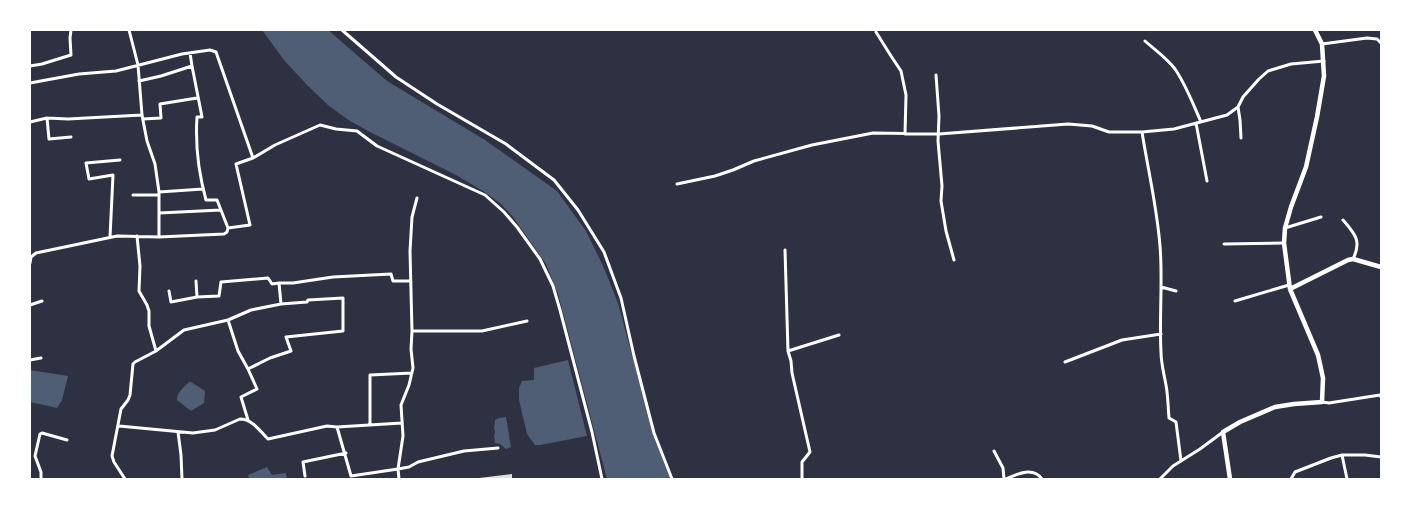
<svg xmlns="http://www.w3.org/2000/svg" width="1411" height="509" font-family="'Roboto Condensed',sans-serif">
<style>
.water{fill:#4f5d75}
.building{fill:#e0e0e3}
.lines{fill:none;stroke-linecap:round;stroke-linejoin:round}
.minor{stroke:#fff;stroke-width:3}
.secondary{stroke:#fff;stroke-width:4.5}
</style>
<rect width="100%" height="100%" fill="#2d3142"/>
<path class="water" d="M 262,30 L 328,30 L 387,81 L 485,140 L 557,191 L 586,231 L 604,268 L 618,303 L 654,437 L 670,479 L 607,479 L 558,294 L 546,264 L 513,217 L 500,203 L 483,191 L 456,175 L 370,132 L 350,121 L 329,106 L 307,85 L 284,60 Z
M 568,360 L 587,436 L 540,445 L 535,445 L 527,434 L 519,400 L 519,388 L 522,381 L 534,380 L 534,368 Z
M 30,370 L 68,376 L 62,400 L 57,408 L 30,402 Z
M 189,382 L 191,382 L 205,391 L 204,403 L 191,411 L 177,400 C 177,392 184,387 189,382 Z
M 506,417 L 511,447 L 506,449 L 500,444 L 495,443 L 494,436 L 495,432 L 494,428 L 495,420 L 499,418 Z
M 267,467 L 272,475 L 286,473 L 287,479 L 249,479 L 248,475 Z"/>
<path class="building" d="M 512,474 L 512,479 L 479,479 L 479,478 Z"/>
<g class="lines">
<path class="minor" d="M 129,30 L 138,65 L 142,115 L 147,141 L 155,164 L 159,192 L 159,237
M 342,30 L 396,77 L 437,104 L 506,144 L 554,180 L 578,210 L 604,252 L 621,298 L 634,356 L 654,433 L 672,479
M 876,32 L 891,56 L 901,71 L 906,95 L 905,134
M 1145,41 C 1155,50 1167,58 1175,69 C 1186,85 1193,104 1201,122
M 1322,44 L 1367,38 L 1377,39 L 1381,43
M 190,53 L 192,66
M 30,66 L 42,64 L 71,55 L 70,38 L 71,30
M 936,75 L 939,116 L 938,141 L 942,186 L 941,201 L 946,231 L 954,260
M 139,81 L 161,76 L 192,66 L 202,117 L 197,117 C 195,147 198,171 206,200 L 217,200 L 228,228
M 30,83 L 79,74 L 116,71 L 182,54 L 210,50 L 216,52 L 253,158 L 236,164 L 250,225 L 228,228 L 227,232 L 224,234 L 159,237 L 117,236 L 36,253 L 31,257 L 30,263
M 143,119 L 161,118 L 160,104 L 197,98
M 30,122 L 47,118
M 1196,123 L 1207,181
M 71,137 L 49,139 L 47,118 L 68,119 L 142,115
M 1241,138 L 1240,120 L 1238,107 L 1243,97 L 1259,79 L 1268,71 L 1291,64 L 1324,61
M 253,158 L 275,145 L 320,125 L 336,129 L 357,131 L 377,146 L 485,195 L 504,212 L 517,227 L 540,259 L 553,286 L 560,310 L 592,432 L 602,479
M 677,184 L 715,176 L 733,170 L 754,161 L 812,145 L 873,133 L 939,134 L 1068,124 L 1092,126 L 1109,132 L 1142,132
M 159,192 L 203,189
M 133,195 L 159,195
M 159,213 L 221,210
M 1343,220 C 1355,234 1362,241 1353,259
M 1285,228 L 1321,217
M 110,237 L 113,175 L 89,179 L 86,163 L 120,160
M 1224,244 L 1284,243
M 785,250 L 788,351 L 791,361 L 792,373 L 810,452 L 802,462 L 802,479
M 196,281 L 197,297 L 219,296 L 221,282 L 268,278 L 272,284 L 279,283
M 1161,287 L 1176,291
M 169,291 L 171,302 L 197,297
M 1235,301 L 1289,285
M 30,305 L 42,301
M 412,331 L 482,331 L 527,321
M 156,351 L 184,330 L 228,320
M 788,351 L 839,335
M 30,360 L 41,358
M 1065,362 L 1122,340 L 1161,334
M 248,369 L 238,351 L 228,320 L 251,310 L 281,304
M 1322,402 L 1329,403 L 1380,395 L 1381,397
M 248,420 L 241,397 L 257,389 L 248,369 L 270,358 L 291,351 L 286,337 L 343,331 L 343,298 L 308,300 L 307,302 L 281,304 L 279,283 L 293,283 L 333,277 L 391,274 L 393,281 L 411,281
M 370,425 L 370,375 L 412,373
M 119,426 L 193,433 L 215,430 L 240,419 C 252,419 260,431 268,439 L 327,426 L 337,427 L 402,423
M 337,427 L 351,476 L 398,469 L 409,467 L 418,462 L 464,451 L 498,448
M 178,432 L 181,455 L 182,479
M 994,451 L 1003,468 L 1004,479
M 1181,461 L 1176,422 L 1169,418 C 1168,407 1168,395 1166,385 C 1164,374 1161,363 1161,352 C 1159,317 1163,281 1160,246 C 1157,207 1148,170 1142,132 L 1174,129 L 1227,115 L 1238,107
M 305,476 L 303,462 L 346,453
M 41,479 L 41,472 L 35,456 L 40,434 L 42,433 L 67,440
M 125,479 L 114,462 L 112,456 L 121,409 L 128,400 L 130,395 L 133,364 L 135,362 L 156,351 L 149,326 L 149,311 L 147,305 L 139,291 L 140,266 L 137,236
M 399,479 L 398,469 L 403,436 L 401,405 L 409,385 L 413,368 L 411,349 L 412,331 L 410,251 L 412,217 L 417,198
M 1006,479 C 1017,474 1033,466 1042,479
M 1160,479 L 1173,466 L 1200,449 L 1223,432
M 1291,479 L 1295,472 L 1331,458 L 1342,455
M 1347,479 L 1342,455 L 1365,455 L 1381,457"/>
<path class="secondary" d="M 1290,289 L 1348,260 L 1353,259 L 1381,267
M 1230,479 L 1223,432 L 1240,422 L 1275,407 L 1294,404 L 1322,402 L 1323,378 L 1318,355 L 1290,289 L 1284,243 L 1285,228 L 1291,207 L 1306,167 L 1317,117 L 1324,76 L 1322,44 L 1315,30"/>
</g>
<rect width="1411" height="509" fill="none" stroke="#ffffff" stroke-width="62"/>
</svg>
